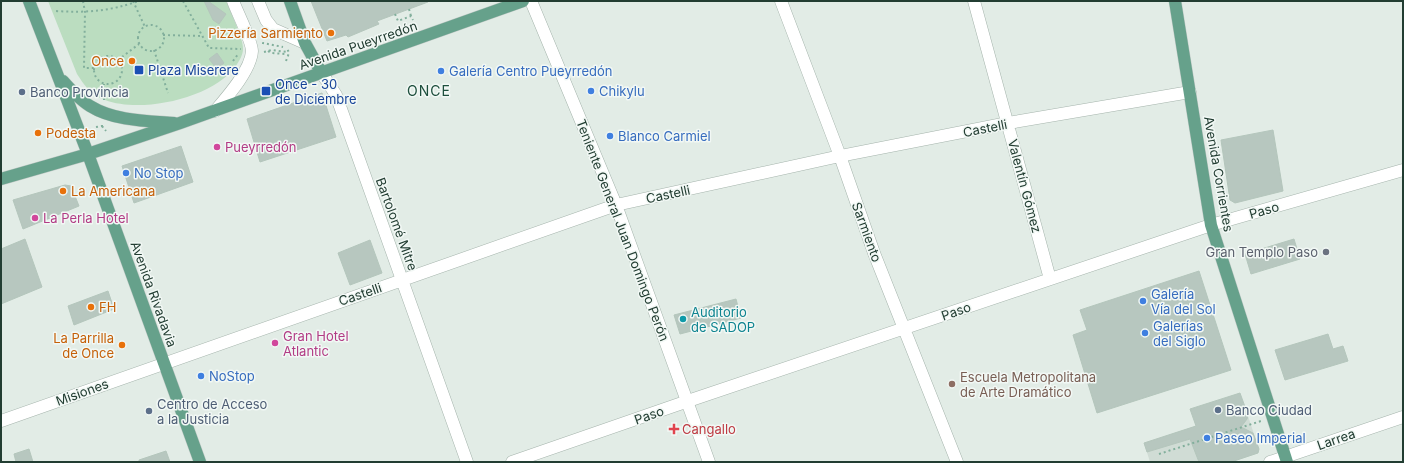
<svg xmlns="http://www.w3.org/2000/svg" width="1404" height="463" font-family="Inter,sans-serif">
<style>
.built{fill:#d0dcd5}
.green{fill:#bbddc0}
.building{fill:#b7c7bf;stroke:#b4c6bc}
.lines{fill:none;stroke-linecap:round;stroke-linejoin:round}
.minor-casing{stroke:#a5b4ac;stroke-width:13}
.major-casing{stroke:#c1c9c6;stroke-width:13}
.path{stroke:#82af9c;stroke-width:2;stroke-dasharray:2 3;stroke-linecap:butt}
.minor{stroke:#fff;stroke-width:12}
.major{stroke:#66a18b;stroke-width:12}
.food-dot{fill:#e8710a;stroke:#f2f8f5;stroke-width:1.5}
.transit-dot{fill:#1a4fb4;stroke:#f2f8f5;stroke-width:1.5}
.shop-dot{fill:#3f7fe0;stroke:#f2f8f5;stroke-width:1.5}
.service-dot{fill:#5c6f8a;stroke:#f2f8f5;stroke-width:1.5}
.hotel-dot{fill:#d1479c;stroke:#f2f8f5;stroke-width:1.5}
.worship-dot{fill:#6b7280;stroke:#f2f8f5;stroke-width:1.5}
.culture-dot{fill:#0f9aa8;stroke:#f2f8f5;stroke-width:1.5}
.education-dot{fill:#8d6e63;stroke:#f2f8f5;stroke-width:1.5}
.health-dot{fill:#e0444e;stroke:#f2f8f5;stroke-width:1.5}
.labels{text-anchor:middle;stroke-width:3;stroke-linejoin:round;paint-order:stroke}
.food-label{font-size:13px;fill:#c56008;stroke:#f2f8f5;text-anchor:end}
.street-label{font-size:13px;fill:#223d32;stroke:#f2f8f5}
.transit-label{font-size:13px;fill:#164399;stroke:#f2f8f5;text-anchor:start}
.shop-label{font-size:13px;fill:#366cbe;stroke:#f2f8f5;text-anchor:start}
.service-label{font-size:13px;fill:#4e5e75;stroke:#f2f8f5;text-anchor:start}
.hotel-label{font-size:13px;fill:#b23c85;stroke:#f2f8f5;text-anchor:start}
.worship-label{font-size:13px;fill:#5b616d;stroke:#f2f8f5;text-anchor:end}
.culture-label{font-size:13px;fill:#0d838f;stroke:#f2f8f5;text-anchor:start}
.education-label{font-size:13px;fill:#785e54;stroke:#f2f8f5;text-anchor:start}
.health-label{font-size:13px;fill:#be3a42;stroke:#f2f8f5;text-anchor:start}
.neighbourhood-label{font-size:14px;letter-spacing:1px;fill:#1e4f3d;stroke:#f2f8f5}
</style>
<rect width="100%" height="100%" fill="#e2ece6"/>
<path class="built" d="M 1246,410 L 1259,449 L 1256,453 L 1231,462 L 1150,462 L 1144,443 Z"/>
<path class="green" d="M 48,1 L 226,1 C 230,11 244,40 243,49 C 243,55 239,61 236,66 C 213,98 142,114 105,100 C 92,96 84,85 77,74 Z"/>
<path class="building" d="M 204,1 L 208,1 L 226,14 L 219,24 L 213,20 Z
M 311,1 L 428,1 L 428,2 L 377,21 L 379,24 L 348,37 L 346,35 L 327,41 Z
M 217,53 L 224,63 L 217,69 L 209,59 Z
M 322,93 L 336,137 L 260,162 L 247,119 Z
M 1273,130 L 1283,191 L 1235,203 L 1230,200 L 1221,140 Z
M 181,146 L 193,182 L 134,203 L 122,166 Z
M 65,185 L 71,186 L 79,206 L 23,229 L 13,200 Z
M 25,239 L 42,287 L 1,304 L 1,249 Z
M 1294,239 L 1300,259 L 1251,274 L 1245,254 Z
M 370,240 L 382,273 L 350,285 L 338,253 Z
M 1199,271 L 1231,370 L 1097,413 L 1073,335 L 1087,330 L 1080,310 Z
M 108,291 L 114,309 L 74,325 L 68,306 Z
M 736,299 L 741,318 L 680,334 L 674,315 Z
M 1328,334 L 1333,349 L 1343,346 L 1348,361 L 1285,380 L 1275,350 Z
M 1240,393 L 1248,415 L 1247,419 L 1241,427 L 1253,433 L 1259,449 L 1258,453 L 1231,462 L 1199,462 L 1190,439 L 1147,452 L 1144,443 L 1196,426 L 1190,409 Z
M 29,449 L 33,462 L 16,462 L 14,454 Z
M 166,451 L 170,462 L 139,462 L 139,460 Z"/>
<g class="lines">
<g class="minor-casing">
<path id="minor" d="M 258,1 L 266,20 L 273,29 L 305,43
M 531,1 L 616,205 L 709,462
M 781,1 L 840,156 L 874,253 L 957,462
M 974,1 L 1050,279
M 321,72 L 336,95 L 467,462
M 215,111 C 227,97 251,70 252,51 C 252,41 237,12 233,1
M 1,421 L 616,205 L 840,156 L 1008,123 L 1190,92
M 512,462 L 688,401 L 1211,225 L 1403,170
M 1270,462 L 1403,417"/>
</g>
<g class="major-casing">
<path id="major" d="M 29,1 L 88,154 L 200,462
M 290,1 L 305,43 L 321,72
M 1175,1 L 1211,225 L 1287,462
M 63,81 C 71,90 80,100 90,106 C 114,121 147,121 174,123
M 1,179 L 88,154 L 180,123 L 523,1"/>
</g>
<path class="path" d="M 83,1 L 85,12 L 84,68 L 95,68
M 133,1 L 145,27
M 183,1 L 209,48 L 241,49
M 409,9 L 411,16
M 56,11 C 87,13 110,11 139,1
M 395,14 L 398,21 L 411,16 L 413,20
M138 38a13 13 0 1 1 26 0a13 13 0 1 1-26 0Z
M 163,35 L 203,36
M 263,44 L 263,43 L 283,47
M 154,50 L 168,93
M 268,51 L 271,53 L 286,54
M 264,52 L 272,50 L 287,52
M94 70a14 14 0 1 1 28 0a14 14 0 1 1-28 0Z
M 118,60 L 139,44
M 233,61 L 239,53
M 286,61 L 289,53 L 287,48
M 104,100 L 104,84
M 102,126 L 106,131
M 96,127 L 102,126 L 102,124
M 1159,454 L 1261,421"/>
<use href="#minor" class="minor"/>
<use href="#major" class="major"/>
</g>
<g class="food-dot">
<circle cx="331" cy="33" r="4"/>
<circle cx="132" cy="61" r="4"/>
<circle cx="38" cy="133" r="4"/>
<circle cx="63" cy="191" r="4"/>
<circle cx="91" cy="307" r="4"/>
<circle cx="122" cy="345" r="4"/>
</g>
<g class="transit-dot">
<rect x="134" y="65" width="10" height="10" rx="2"/>
<rect x="261" y="86" width="10" height="10" rx="2"/>
</g>
<g class="shop-dot">
<circle cx="441" cy="71" r="4"/>
<circle cx="591" cy="91" r="4"/>
<circle cx="610" cy="136" r="4"/>
<circle cx="126" cy="173" r="4"/>
<circle cx="1143" cy="301" r="4"/>
<circle cx="1145" cy="333" r="4"/>
<circle cx="201" cy="376" r="4"/>
<circle cx="1207" cy="438" r="4"/>
</g>
<g class="service-dot">
<circle cx="22" cy="92" r="4"/>
<circle cx="1218" cy="410" r="4"/>
<circle cx="149" cy="411" r="4"/>
</g>
<g class="hotel-dot">
<circle cx="217" cy="147" r="4"/>
<circle cx="35" cy="218" r="4"/>
<circle cx="275" cy="343" r="4"/>
</g>
<circle class="worship-dot" cx="1326" cy="252" r="4"/>
<circle class="culture-dot" cx="683" cy="319" r="4"/>
<circle class="education-dot" cx="952" cy="384" r="4"/>
<path class="health-dot" d="M672 423h4v4h4v4h-4v4h-4v-4h-4v-4h4z"/>
<g class="labels">
<g class="food-label">
<text x="323" y="38">Pizzería Sarmiento</text>
<text x="124" y="66">Once</text>
<text x="46" y="138" text-anchor="start">Podesta</text>
<text x="71" y="196" text-anchor="start">La Americana</text>
<text x="99" y="312" text-anchor="start">FH</text>
<text x="114" y="343">La Parrilla<tspan x="114" dy="15">de Once</tspan></text>
</g>
<g class="street-label">
<text transform="translate(358 45) rotate(-19)" y="5">Avenida Pueyrredón</text>
<text transform="translate(985 128) rotate(-11)" y="5">Castelli</text>
<text transform="translate(1219 174) rotate(80)" y="5">Avenida Corrientes</text>
<text transform="translate(1025 186) rotate(75)" y="5">Valentín Gómez</text>
<text transform="translate(668 194) rotate(-12)" y="5">Castelli</text>
<text transform="translate(1264 210) rotate(-16)" y="5">Paso</text>
<text transform="translate(397 224) rotate(70)" y="5">Bartolomé Mitre</text>
<text transform="translate(623 230) rotate(69)" y="5">Teniente General Juan Domingo Perón</text>
<text transform="translate(867 232) rotate(70)" y="5">Sarmiento</text>
<text transform="translate(154 294) rotate(70)" y="5">Avenida Rivadavia</text>
<text transform="translate(360 294) rotate(-19)" y="5">Castelli</text>
<text transform="translate(956 311) rotate(-19)" y="5">Paso</text>
<text transform="translate(82 392) rotate(-20)" y="5">Misiones</text>
<text transform="translate(649 415) rotate(-19)" y="5">Paso</text>
<text transform="translate(1336 439) rotate(-19)" y="5">Larrea</text>
</g>
<g class="transit-label">
<text x="148" y="75">Plaza Miserere</text>
<text x="275" y="89">Once - 30<tspan x="275" dy="15">de Diciembre</tspan></text>
</g>
<g class="shop-label">
<text x="449" y="76">Galería Centro Pueyrredón</text>
<text x="599" y="96">Chikylu</text>
<text x="618" y="141">Blanco Carmiel</text>
<text x="134" y="178">No Stop</text>
<text x="1151" y="299">Galería<tspan x="1151" dy="15">Vía del Sol</tspan></text>
<text x="1153" y="331">Galerías<tspan x="1153" dy="15">del Siglo</tspan></text>
<text x="209" y="381">NoStop</text>
<text x="1215" y="443">Paseo Imperial</text>
</g>
<g class="service-label">
<text x="30" y="97">Banco Provincia</text>
<text x="157" y="409">Centro de Acceso<tspan x="157" dy="15">a la Justicia</tspan></text>
<text x="1226" y="415">Banco Ciudad</text>
</g>
<g class="hotel-label">
<text x="225" y="152">Pueyrredón</text>
<text x="43" y="223">La Perla Hotel</text>
<text x="283" y="341">Gran Hotel<tspan x="283" dy="15">Atlantic</tspan></text>
</g>
<g class="worship-label">
<text x="1318" y="257">Gran Templo Paso</text>
</g>
<g class="culture-label">
<text x="691" y="317">Auditorio<tspan x="691" dy="15">de SADOP</tspan></text>
</g>
<g class="education-label">
<text x="960" y="382">Escuela Metropolitana<tspan x="960" dy="15">de Arte Dramático</tspan></text>
</g>
<g class="health-label">
<text x="682" y="434">Cangallo</text>
</g>
<g class="neighbourhood-label">
<text x="429" y="96">ONCE</text>
</g>
</g>
<rect width="1404" height="463" fill="none" stroke="#223d32" stroke-width="4"/>
</svg>
